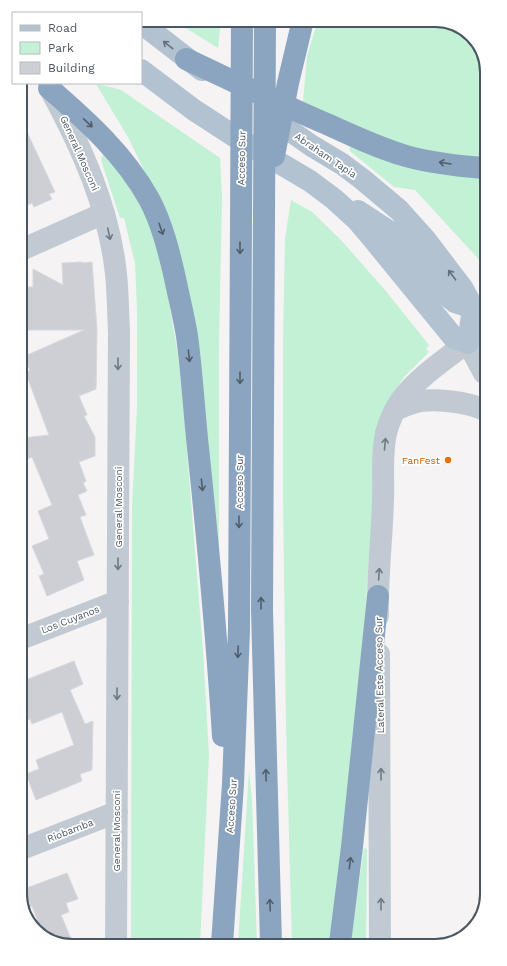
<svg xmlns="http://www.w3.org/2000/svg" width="507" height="966" font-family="'Work Sans',sans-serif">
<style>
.green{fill:#c3f1d5}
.building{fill:#cdcfd5;stroke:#d7d9de}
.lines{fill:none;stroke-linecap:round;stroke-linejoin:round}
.minor{stroke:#c1cad2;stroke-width:22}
.major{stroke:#b3c2d1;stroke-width:22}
.highway{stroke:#8ba5c1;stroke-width:22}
.oneway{stroke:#64717d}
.oneway2{stroke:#505e6b}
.oneway3{stroke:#6e7983}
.food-dot{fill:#e8710a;stroke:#fff;stroke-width:1.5}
.labels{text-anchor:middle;stroke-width:3.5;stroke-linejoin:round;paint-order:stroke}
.street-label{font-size:10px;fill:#4a5661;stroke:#fff}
.food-label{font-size:10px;fill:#c56008;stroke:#fff;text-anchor:end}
.rim{fill:none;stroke:#4a5661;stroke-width:2}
</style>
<rect width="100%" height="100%" fill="#f5f3f3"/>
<path class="green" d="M 173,20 L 221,20 L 218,48 Z
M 318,20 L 438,20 L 466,31 L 483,52 L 483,160 L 407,148 L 303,102 L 307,56 Z
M 96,84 L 111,87 L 121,90 L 220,158 L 222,197 L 219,346 L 219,555 L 151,185 L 128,137 Z
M 349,145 L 484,176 L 484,265 L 415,190 L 394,187 L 350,151 Z
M 104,154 L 119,169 L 148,219 L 164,274 L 177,349 L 182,390 L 203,650 L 209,755 L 200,945 L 131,945 L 132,507 L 137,408 L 137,310 L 135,263 L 124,218 L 120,218 L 103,166 L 101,158 Z
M 291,200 L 312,212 L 341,240 L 385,290 L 429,345 L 426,349 L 429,352 L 404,377 L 393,393 L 370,542 L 364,630 L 332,943 L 292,944 L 286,727 L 283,493 L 283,340 L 285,239 Z
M 249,771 L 252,800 L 257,944 L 238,944 Z
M 364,848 L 367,849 L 366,943 L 350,943 Z"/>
<path class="building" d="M 20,117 L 55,192 L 49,194 L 52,199 L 34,207 L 32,203 L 21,208 Z
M 82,262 L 82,263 L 92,262 L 97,329 L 96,389 L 79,396 L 87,415 L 84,416 L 95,437 L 95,456 L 79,462 L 86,481 L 83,483 L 87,491 L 78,495 L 86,515 L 80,517 L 94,555 L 77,561 L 84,580 L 47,596 L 39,576 L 44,574 L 32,546 L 49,539 L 38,511 L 52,505 L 32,457 L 22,461 L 22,438 L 49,435 L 25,371 L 30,371 L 25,356 L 84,330 L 21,330 L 21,287 L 33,287 L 33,269 L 63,285 L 62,263 Z
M 74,661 L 83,684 L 70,690 L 85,724 L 93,721 L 92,770 L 80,774 L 82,781 L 36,800 L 26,774 L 39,769 L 36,760 L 74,745 L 62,712 L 32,724 L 30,719 L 23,722 L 23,681 Z
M 67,873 L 78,899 L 66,903 L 69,912 L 61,915 L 74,946 L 69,946 L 44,937 L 32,906 L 24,909 L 24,889 Z"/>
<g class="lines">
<path class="minor" d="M 51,91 C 82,148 109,208 116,274 C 118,293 118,313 119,332 L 116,945
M 21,250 L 104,213
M 468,343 L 484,373
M 395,410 C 401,407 407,405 413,403 C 430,397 468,402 485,410
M 378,616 C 377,577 382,539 383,500 C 384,478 381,455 386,433 C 389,422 394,410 401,400 C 421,373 458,351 484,329
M 23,638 L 118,601
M 379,654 L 380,943
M 24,848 L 117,812"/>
<path class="major" d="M 141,23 L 202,70
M 141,70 L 194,110 L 234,136 L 310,181 L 334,199 L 356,219 L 373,239 L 454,338 L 468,343 L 473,308 L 463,289 L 425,239 L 399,210 L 362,179 L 342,164 L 312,146 L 266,114
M 358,211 L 390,232 L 407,248 L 443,292 L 455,302 L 473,308"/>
<path class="highway" d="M 265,20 L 262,610 L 271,944
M 186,59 C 233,81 280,104 327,124 C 353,136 379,148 406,156 C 431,163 458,166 483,168
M 49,88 C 87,121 124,154 149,199 C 162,223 169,252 175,278 C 179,298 184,317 187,336 C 192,373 194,411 198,448 C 208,543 217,640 223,736
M 274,156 L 288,83 L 303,20
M 340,943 L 352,847 L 378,596
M 222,944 L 233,784 L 239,630 L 242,20"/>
</g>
<defs><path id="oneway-shaft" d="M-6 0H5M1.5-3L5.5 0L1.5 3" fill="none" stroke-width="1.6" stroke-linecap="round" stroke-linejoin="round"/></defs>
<g class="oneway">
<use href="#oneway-shaft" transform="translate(168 45) rotate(-142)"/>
<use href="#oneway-shaft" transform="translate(452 275) rotate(-127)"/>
</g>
<g class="oneway2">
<use href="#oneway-shaft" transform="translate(88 123) rotate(43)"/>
<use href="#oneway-shaft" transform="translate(445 163) rotate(-171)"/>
<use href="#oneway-shaft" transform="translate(161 229) rotate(71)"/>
<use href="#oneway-shaft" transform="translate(240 248) rotate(90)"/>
<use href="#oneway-shaft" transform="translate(189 356) rotate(84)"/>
<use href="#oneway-shaft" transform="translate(240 378) rotate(90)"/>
<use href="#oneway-shaft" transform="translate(202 485) rotate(84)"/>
<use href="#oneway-shaft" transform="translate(239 522) rotate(90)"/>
<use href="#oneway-shaft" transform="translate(261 603) rotate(-90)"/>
<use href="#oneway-shaft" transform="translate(238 652) rotate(92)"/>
<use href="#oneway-shaft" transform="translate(266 775) rotate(-91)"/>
<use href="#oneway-shaft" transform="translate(350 863) rotate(-83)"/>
<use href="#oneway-shaft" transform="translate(270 905) rotate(-92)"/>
</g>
<g class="oneway3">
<use href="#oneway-shaft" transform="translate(109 234) rotate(78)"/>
<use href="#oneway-shaft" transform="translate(118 364) rotate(90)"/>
<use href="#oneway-shaft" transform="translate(385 444) rotate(-85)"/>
<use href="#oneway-shaft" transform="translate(118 564) rotate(90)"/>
<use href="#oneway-shaft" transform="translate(379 574) rotate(-86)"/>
<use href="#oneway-shaft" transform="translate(117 694) rotate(90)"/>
<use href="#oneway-shaft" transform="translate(381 774) rotate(-90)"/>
<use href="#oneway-shaft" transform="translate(381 904) rotate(-90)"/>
</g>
<circle class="food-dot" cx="448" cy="460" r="4"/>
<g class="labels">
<g class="street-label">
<text transform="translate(80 153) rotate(66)" y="4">General Mosconi</text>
<text transform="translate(326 155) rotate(34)" y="4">Abraham Tapia</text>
<text transform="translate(241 158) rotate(-89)" y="4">Acceso Sur</text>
<text transform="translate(239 482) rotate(-90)" y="4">Acceso Sur</text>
<text transform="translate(118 507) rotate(-90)" y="4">General Mosconi</text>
<text transform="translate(70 619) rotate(-21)" y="4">Los Cuyanos</text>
<text transform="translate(379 675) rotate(-91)" y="4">Lateral Este Acceso Sur</text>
<text transform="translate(231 806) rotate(-86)" y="4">Acceso Sur</text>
<text transform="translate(70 830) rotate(-21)" y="4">Riobamba</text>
<text transform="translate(116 831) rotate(-90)" y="4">General Mosconi</text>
</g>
<g class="food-label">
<text x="440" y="464">FanFest</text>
</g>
</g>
<path d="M0 0H507V966H0ZM72 27H435A45 45 0 0 1 480 72V894A45 45 0 0 1 435 939H72A45 45 0 0 1 27 894V72A45 45 0 0 1 72 27Z" fill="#fff" fill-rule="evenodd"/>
<path class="rim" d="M72 27H435A45 45 0 0 1 480 72V894A45 45 0 0 1 435 939H72A45 45 0 0 1 27 894V72A45 45 0 0 1 72 27Z"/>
<rect x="12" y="12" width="130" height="72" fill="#ffffff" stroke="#b7bbc0"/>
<rect x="20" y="25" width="20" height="6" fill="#b3c2d1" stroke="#b7bbc0"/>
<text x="48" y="32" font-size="12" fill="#4a5661">Road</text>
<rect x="20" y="42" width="20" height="12" fill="#c3f1d5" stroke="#b7bbc0"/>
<text x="48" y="52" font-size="12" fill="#4a5661">Park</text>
<rect x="20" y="62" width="20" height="12" fill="#cdcfd5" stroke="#b7bbc0"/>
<text x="48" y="72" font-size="12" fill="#4a5661">Building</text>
</svg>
